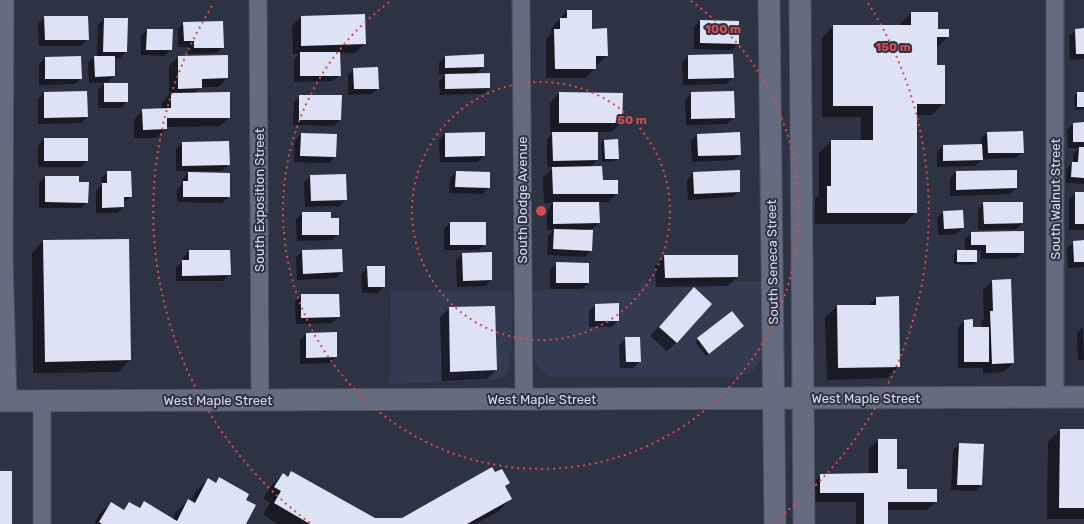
<svg xmlns="http://www.w3.org/2000/svg" width="1084" height="524" font-family="Rubik,sans-serif">
<style>
.built{fill:#333a51}
.shadow{fill:#0007}
.building{fill:#dde3f4}
.lines{fill:none;stroke-linecap:round;stroke-linejoin:round}
.minor-casing{stroke:#4d515f;stroke-width:19}
.tertiary-casing{stroke:#4d515f;stroke-width:23}
.minor{stroke:#666c7f;stroke-width:17}
.tertiary{stroke:#666c7f;stroke-width:21}
.ring{fill:none;stroke:#d74c4f;stroke-width:2;stroke-dasharray:2 4}
.labels{text-anchor:middle;stroke-width:4;stroke-linejoin:round;paint-order:stroke}
.street-label{font-size:13px;fill:#dadee9;stroke:#2d3343}
.centre{fill:#d74c4f;stroke:#2d3343;stroke-width:2}
.ring-label{font-size:12px;text-anchor:middle;font-weight:bold;fill:#d74c4f;stroke:#2d3343;stroke-width:4;stroke-linejoin:round;paint-order:stroke}
</style>
<rect width="100%" height="100%" fill="#2d3343"/>
<path class="built" d="M 762,281 L 764,344 L 762,359 L 753,371 L 739,377 L 551,377 L 539,369 L 535,361 L 533,290 L 639,291 L 640,283 Z
M 391,290 L 512,290 L 512,346 L 509,365 L 505,376 L 493,380 L 390,384 Z"/>
<path class="shadow" d="M 567,11 L 591,30 L 607,55 L 597,65 L 595,65 L 595,68 L 586,78 L 546,78 L 546,39 L 551,34 L 551,29 Z
M 911,13 L 948,37 L 936,48 L 936,66 L 944,103 L 932,115 L 916,115 L 916,212 L 904,224 L 815,224 L 815,199 L 819,195 L 819,153 L 831,141 L 861,141 L 861,117 L 822,117 L 822,38 L 833,26 L 899,26 L 899,25 Z
M 45,17 L 88,39 L 81,46 L 39,46 L 38,24 Z
M 301,17 L 365,43 L 356,53 L 339,53 L 340,75 L 333,81 L 294,82 L 294,60 L 299,54 L 293,54 L 292,26 Z
M 104,19 L 127,19 L 126,52 L 120,58 L 114,58 L 114,76 L 108,82 L 89,83 L 88,63 L 94,57 L 97,57 L 98,25 Z
M 700,21 L 738,43 L 732,50 L 694,49 L 694,27 Z
M 184,23 L 223,47 L 216,53 L 188,54 L 188,47 L 178,47 L 178,29 Z
M 1084,29 L 1084,59 L 1070,60 L 1069,36 L 1076,30 Z
M 147,30 L 171,49 L 165,56 L 141,55 L 141,36 Z
M 688,56 L 733,78 L 726,84 L 683,85 L 682,62 Z
M 178,57 L 227,78 L 218,87 L 201,87 L 195,93 L 229,117 L 220,126 L 166,127 L 166,129 L 157,138 L 134,138 L 134,119 L 143,110 L 162,109 L 162,103 L 169,95 L 169,66 Z
M 445,57 L 483,67 L 476,74 L 489,88 L 483,94 L 440,95 L 439,81 L 447,74 L 439,74 L 439,63 Z
M 45,58 L 81,78 L 75,84 L 39,85 L 39,64 Z
M 354,69 L 378,88 L 372,94 L 348,95 L 348,75 Z
M 104,84 L 127,84 L 127,101 L 121,108 L 98,108 L 98,90 Z
M 44,93 L 87,117 L 81,123 L 38,124 L 38,99 Z
M 559,93 L 621,123 L 612,132 L 597,132 L 597,160 L 590,167 L 602,181 L 617,193 L 608,202 L 598,202 L 599,223 L 592,229 L 586,229 L 591,250 L 585,257 L 547,255 L 548,236 L 554,230 L 547,230 L 547,210 L 553,203 L 544,203 L 543,177 L 554,167 L 547,167 L 547,139 L 554,132 L 550,132 L 550,103 Z
M 691,93 L 733,118 L 727,124 L 686,125 L 685,100 Z
M 1077,93 L 1084,93 L 1084,109 L 1075,110 L 1074,96 Z
M 300,96 L 340,120 L 334,126 L 293,125 L 294,102 Z
M 1084,123 L 1084,184 L 1066,183 L 1066,169 L 1073,162 L 1073,154 L 1079,148 L 1068,148 L 1067,130 L 1073,124 Z
M 987,133 L 1023,152 L 1016,158 L 982,159 L 975,166 L 937,167 L 937,152 L 943,146 L 981,145 L 981,139 Z
M 301,134 L 336,135 L 335,157 L 329,163 L 294,162 L 295,140 Z
M 445,134 L 484,156 L 478,162 L 440,162 L 439,140 Z
M 697,135 L 740,154 L 734,160 L 692,162 L 691,141 Z
M 44,139 L 87,160 L 81,167 L 38,167 L 38,146 Z
M 604,141 L 618,158 L 615,161 L 602,162 L 601,143 Z
M 228,142 L 229,164 L 222,171 L 176,171 L 176,149 L 182,143 Z
M 108,172 L 131,196 L 123,203 L 123,207 L 117,213 L 96,213 L 96,191 L 102,185 L 101,178 Z
M 456,172 L 489,173 L 489,187 L 483,194 L 449,193 L 450,178 Z
M 956,172 L 1016,188 L 1010,194 L 950,196 L 950,178 Z
M 188,173 L 229,197 L 222,203 L 177,202 L 177,189 L 182,184 L 182,180 Z
M 693,173 L 739,191 L 733,197 L 688,200 L 687,180 Z
M 310,176 L 346,199 L 340,206 L 305,207 L 304,183 Z
M 45,177 L 78,183 L 87,202 L 81,208 L 39,208 L 39,183 Z
M 1075,193 L 1084,193 L 1084,230 L 1069,230 L 1069,199 Z
M 984,203 L 1022,223 L 1016,229 L 978,230 L 978,209 Z
M 943,212 L 963,228 L 956,234 L 938,235 L 937,218 Z
M 303,213 L 330,219 L 338,234 L 332,240 L 297,241 L 296,219 Z
M 450,223 L 485,244 L 479,250 L 444,250 L 444,229 Z
M 971,233 L 1023,252 L 1017,258 L 981,259 L 981,251 L 976,251 L 976,262 L 973,265 L 954,264 L 954,254 L 957,251 L 965,251 L 965,239 Z
M 43,241 L 130,360 L 118,372 L 33,373 L 32,253 Z
M 1084,241 L 1084,267 L 1068,268 L 1067,248 L 1074,242 Z
M 189,251 L 230,274 L 223,281 L 176,281 L 176,267 L 183,261 L 183,258 Z
M 303,251 L 342,272 L 336,278 L 297,280 L 296,257 Z
M 463,254 L 491,280 L 485,286 L 457,287 L 456,260 Z
M 664,256 L 737,277 L 728,286 L 656,287 L 655,266 Z
M 557,263 L 588,283 L 582,289 L 550,289 L 550,270 Z
M 368,267 L 384,286 L 378,293 L 362,293 L 361,274 Z
M 992,281 L 1013,363 L 1004,372 L 983,373 L 983,367 L 982,368 L 958,368 L 958,327 L 964,321 L 972,328 L 982,328 L 981,321 L 984,319 L 983,290 Z
M 302,295 L 339,317 L 332,323 L 296,324 L 295,301 Z
M 685,298 L 677,342 L 667,351 L 650,336 Z
M 876,298 L 899,366 L 887,378 L 827,380 L 825,318 L 837,306 L 868,306 Z
M 595,305 L 618,320 L 612,327 L 589,327 L 589,311 Z
M 494,307 L 496,370 L 487,379 L 442,381 L 440,317 L 449,308 Z
M 732,312 L 740,329 L 706,356 L 695,342 Z
M 1083,327 L 1084,360 L 1078,360 L 1077,333 Z
M 336,333 L 336,357 L 330,363 L 300,364 L 300,340 L 306,334 Z
M 626,338 L 640,361 L 633,368 L 620,368 L 619,345 Z
M 1060,430 L 1084,430 L 1084,519 L 1047,519 L 1048,442 Z
M 878,440 L 896,470 L 906,490 L 936,501 L 927,510 L 887,510 L 887,524 L 856,524 L 856,502 L 812,502 L 812,484 L 821,475 L 869,474 L 869,449 Z
M 959,444 L 983,445 L 981,485 L 975,491 L 951,490 L 953,450 Z
M 291,472 L 374,519 L 402,519 L 495,474 L 509,483 L 504,488 L 510,499 L 499,511 L 475,524 L 278,524 L 263,515 L 270,503 L 263,499 L 271,486 L 283,474 L 287,477 Z
M 208,479 L 215,484 L 220,479 L 244,500 L 245,524 L 94,524 L 99,515 L 111,503 L 123,510 L 129,503 L 138,508 L 144,502 L 172,520 L 176,512 L 188,500 L 190,502 L 196,491 Z"/>
<path class="building" d="M 567,10 L 592,10 L 592,29 L 607,28 L 608,56 L 596,56 L 596,69 L 555,69 L 554,29 L 560,29 L 560,18 L 567,18 Z
M 911,12 L 938,12 L 938,29 L 949,29 L 949,37 L 937,37 L 937,65 L 945,65 L 945,104 L 917,104 L 917,213 L 827,213 L 827,186 L 831,186 L 831,140 L 873,140 L 873,106 L 833,106 L 833,25 L 911,25 Z
M 365,14 L 366,44 L 301,46 L 301,16 Z
M 44,16 L 88,16 L 89,40 L 45,40 Z
M 104,18 L 128,18 L 127,52 L 103,52 Z
M 700,20 L 739,21 L 739,44 L 700,43 Z
M 223,21 L 224,48 L 194,48 L 194,41 L 184,41 L 183,22 Z
M 1084,28 L 1084,54 L 1076,54 L 1075,29 Z
M 147,29 L 173,29 L 172,50 L 146,50 Z
M 300,52 L 340,52 L 341,76 L 300,76 Z
M 484,54 L 484,67 L 445,68 L 445,56 Z
M 733,54 L 734,78 L 688,79 L 688,55 Z
M 228,55 L 228,78 L 202,79 L 202,88 L 178,89 L 178,56 Z
M 81,56 L 82,79 L 45,79 L 45,57 Z
M 94,56 L 115,56 L 115,76 L 95,77 Z
M 378,67 L 379,89 L 354,89 L 353,68 Z
M 490,73 L 490,88 L 445,89 L 445,74 Z
M 104,83 L 128,83 L 128,102 L 104,102 Z
M 87,91 L 88,117 L 44,118 L 44,92 Z
M 734,91 L 735,118 L 691,119 L 691,92 Z
M 230,92 L 230,118 L 167,118 L 167,129 L 143,130 L 142,109 L 171,108 L 171,93 Z
M 559,92 L 623,93 L 622,123 L 559,123 Z
M 1077,92 L 1084,92 L 1084,107 L 1077,107 Z
M 299,95 L 342,95 L 341,120 L 299,120 Z
M 1084,122 L 1084,142 L 1073,142 L 1073,123 Z
M 1023,131 L 1024,153 L 988,153 L 987,132 Z
M 485,132 L 485,156 L 445,157 L 445,133 Z
M 552,132 L 598,132 L 598,160 L 553,161 Z
M 740,132 L 741,155 L 698,156 L 697,134 Z
M 301,133 L 337,134 L 336,157 L 300,156 Z
M 44,138 L 88,138 L 88,161 L 44,161 Z
M 618,139 L 619,159 L 605,159 L 604,140 Z
M 229,141 L 230,165 L 182,166 L 182,142 Z
M 982,144 L 983,160 L 943,161 L 943,145 Z
M 1079,147 L 1084,147 L 1084,178 L 1071,177 L 1072,162 L 1078,162 Z
M 602,166 L 603,180 L 618,180 L 618,194 L 553,194 L 552,167 Z
M 740,170 L 740,192 L 694,194 L 693,172 Z
M 1017,170 L 1017,188 L 956,190 L 956,171 Z
M 107,171 L 131,171 L 132,197 L 124,197 L 124,207 L 102,208 L 102,183 L 107,183 Z
M 456,171 L 490,172 L 490,188 L 455,187 Z
M 188,172 L 230,173 L 230,197 L 183,197 L 183,181 L 188,181 Z
M 346,174 L 347,200 L 311,201 L 310,175 Z
M 45,176 L 79,176 L 79,182 L 89,182 L 88,203 L 45,202 Z
M 1075,192 L 1084,192 L 1084,224 L 1075,224 Z
M 553,202 L 599,202 L 600,223 L 553,224 Z
M 983,202 L 1023,202 L 1023,223 L 984,224 Z
M 963,210 L 964,228 L 944,229 L 943,211 Z
M 302,212 L 331,212 L 331,218 L 339,218 L 339,235 L 302,235 Z
M 450,222 L 486,222 L 486,245 L 450,245 Z
M 554,229 L 593,230 L 592,251 L 553,249 Z
M 1024,231 L 1024,253 L 986,253 L 986,245 L 971,245 L 971,232 Z
M 129,239 L 131,360 L 45,362 L 43,240 Z
M 1084,240 L 1084,262 L 1074,262 L 1073,241 Z
M 342,249 L 343,272 L 303,274 L 302,250 Z
M 189,250 L 230,250 L 231,275 L 182,276 L 182,260 L 189,260 Z
M 957,250 L 977,250 L 977,262 L 957,262 Z
M 492,252 L 492,280 L 463,281 L 462,253 Z
M 664,255 L 738,255 L 738,277 L 665,278 Z
M 556,262 L 589,263 L 589,283 L 556,283 Z
M 367,266 L 385,266 L 385,287 L 368,287 Z
M 1011,279 L 1014,363 L 992,364 L 990,311 L 993,311 L 992,280 Z
M 694,287 L 712,304 L 677,343 L 659,327 Z
M 301,294 L 339,294 L 340,317 L 301,318 Z
M 899,296 L 900,367 L 838,368 L 837,305 L 876,305 L 876,297 Z
M 619,303 L 619,321 L 595,321 L 595,304 Z
M 495,306 L 497,370 L 450,372 L 449,307 Z
M 732,311 L 744,326 L 709,354 L 697,338 Z
M 973,319 L 973,327 L 989,327 L 989,362 L 964,362 L 964,320 Z
M 337,332 L 337,357 L 306,358 L 306,333 Z
M 625,337 L 640,337 L 641,362 L 626,362 Z
M 1060,429 L 1084,429 L 1084,508 L 1059,508 Z
M 878,439 L 897,439 L 897,469 L 907,469 L 907,489 L 937,489 L 937,502 L 888,502 L 888,524 L 864,524 L 864,493 L 820,493 L 820,474 L 878,473 Z
M 959,443 L 984,444 L 982,485 L 957,485 Z
M 492,467 L 495,472 L 502,469 L 510,483 L 505,486 L 512,499 L 467,524 L 310,524 L 274,503 L 281,491 L 274,487 L 283,473 L 288,477 L 291,471 L 375,518 L 402,518 Z
M 0,471 L 12,471 L 12,524 L 0,524 Z
M 219,477 L 249,494 L 246,500 L 256,505 L 246,524 L 102,524 L 99,522 L 111,502 L 124,510 L 129,502 L 140,508 L 144,501 L 177,521 L 188,499 L 195,503 L 208,478 L 216,483 Z"/>
<g class="lines">
<g class="minor-casing">
<path id="minor" d="M 5,0 L 4,257 L 8,401
M 258,0 L 260,400
M 521,0 L 524,399
M 1055,0 L 1055,397
M 42,524 L 42,400"/>
</g>
<g class="tertiary-casing">
<path id="tertiary" d="M 769,0 L 775,524
M 800,0 L 804,524
M 0,401 L 1084,397"/>
</g>
<use href="#minor" class="minor"/>
<use href="#tertiary" class="tertiary"/>
</g>
<g class="ring">
<circle cx="541" cy="211" r="129"/>
<path d="M691 1A258 258 0 1 1 391 1"/>
<path d="M310 523A388 388 0 0 1 214 3M868 3A388 388 0 0 1 772 523"/>
</g>
<g class="labels">
<g class="street-label">
<text transform="translate(1055 199) rotate(-90)" y="5">South Walnut Street</text>
<text transform="translate(259 200) rotate(-90)" y="5">South Exposition Street</text>
<text transform="translate(522 200) rotate(-90)" y="5">South Dodge Avenue</text>
<text transform="translate(772 262) rotate(-91)" y="5">South Seneca Street</text>
<text x="866" y="403">West Maple Street</text>
<text x="542" y="404">West Maple Street</text>
<text x="218" y="405">West Maple Street</text>
</g>
</g>
<circle cx="541" cy="211" r="6" class="centre"/>
<g class="ring-label">
<text x="723" y="33">100 m</text>
<text x="893" y="51">150 m</text>
<text x="632" y="124">50 m</text>
</g>
</svg>
